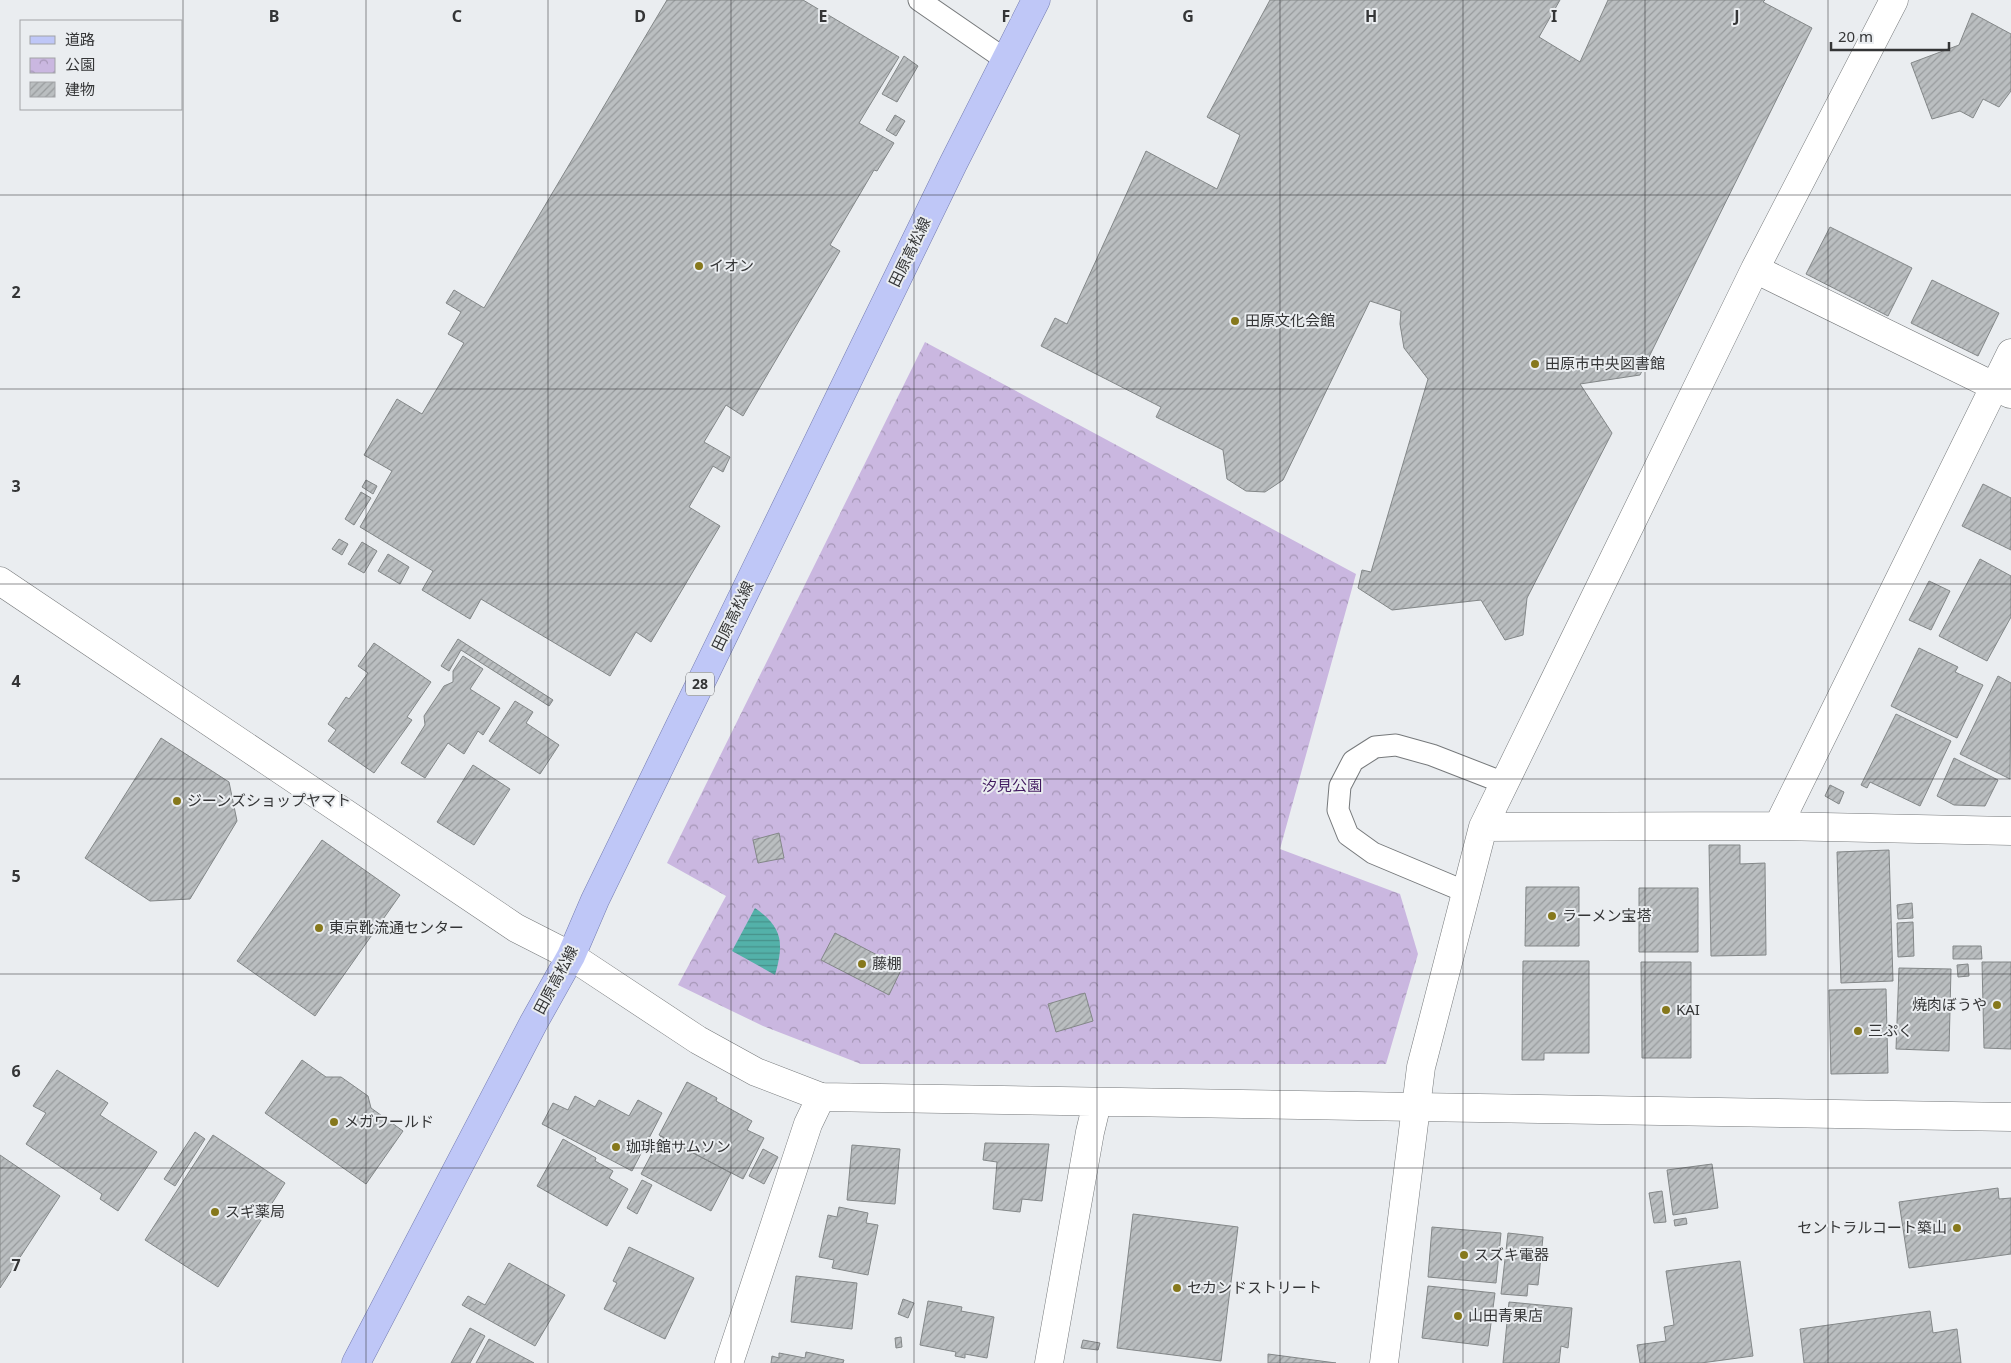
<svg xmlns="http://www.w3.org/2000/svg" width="2011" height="1363" font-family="'Noto Sans','Noto Sans JP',sans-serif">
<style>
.park{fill:url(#park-crowns)}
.water{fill:url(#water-rules)}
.building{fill:url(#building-hatch);stroke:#838788}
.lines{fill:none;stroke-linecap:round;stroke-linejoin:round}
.lane-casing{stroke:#76797b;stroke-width:23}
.street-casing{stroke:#76797b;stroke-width:29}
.secondary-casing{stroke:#76797b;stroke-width:29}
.primary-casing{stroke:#737bb0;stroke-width:29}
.lane{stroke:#fff;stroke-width:21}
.street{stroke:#fff;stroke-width:28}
.secondary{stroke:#fff;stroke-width:28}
.primary{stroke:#bfc7f7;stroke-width:28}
.grid{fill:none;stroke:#343536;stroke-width:1;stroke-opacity:0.55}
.poi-dot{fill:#86781c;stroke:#eaedf0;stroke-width:2}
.labels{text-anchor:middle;stroke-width:4;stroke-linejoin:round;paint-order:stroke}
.shield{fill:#eaedf0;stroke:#6b6c6e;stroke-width:1}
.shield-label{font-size:14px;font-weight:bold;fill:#343536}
.street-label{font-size:15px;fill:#343536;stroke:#eaedf0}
.poi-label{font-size:15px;fill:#343536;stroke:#eaedf0;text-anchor:start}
.park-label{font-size:15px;fill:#40195f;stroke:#eaedf0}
.grid-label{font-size:16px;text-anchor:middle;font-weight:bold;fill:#343536;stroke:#eaedf0;stroke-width:4;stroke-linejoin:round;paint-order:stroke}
</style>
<defs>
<pattern id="park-crowns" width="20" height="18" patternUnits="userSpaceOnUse" patternTransform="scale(1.25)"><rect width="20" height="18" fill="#cab7e0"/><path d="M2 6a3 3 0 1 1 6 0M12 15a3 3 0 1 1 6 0" fill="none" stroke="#a596b6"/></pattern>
<pattern id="water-rules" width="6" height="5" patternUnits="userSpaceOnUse" patternTransform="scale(1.25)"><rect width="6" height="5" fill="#53b1a9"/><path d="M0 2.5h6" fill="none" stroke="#46918a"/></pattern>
<pattern id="building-hatch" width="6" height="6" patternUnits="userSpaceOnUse" patternTransform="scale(1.25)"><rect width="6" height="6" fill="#babec0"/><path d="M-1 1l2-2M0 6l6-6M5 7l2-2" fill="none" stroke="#989b9d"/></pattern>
</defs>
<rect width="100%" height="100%" fill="#eaedf0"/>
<path class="park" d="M 925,342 L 1356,574 L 1280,849 L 1400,894 L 1418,954 L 1386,1064 L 861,1064 L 763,1026 L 678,985 L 726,896 L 667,863 Z"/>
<path class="water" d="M 755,908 C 783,928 784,943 775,975 L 732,951 Z"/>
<path class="building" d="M 667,0 L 803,0 L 899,57 L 859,123 L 894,143 L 877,171 L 874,170 L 830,245 L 840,251 L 743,416 L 726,405 L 704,442 L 730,457 L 723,472 L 713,466 L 689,507 L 720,526 L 651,642 L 636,632 L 610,676 L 481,599 L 470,619 L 422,590 L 433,571 L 360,527 L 392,471 L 364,455 L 397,399 L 422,414 L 464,343 L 448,334 L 461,312 L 446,303 L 454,290 L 484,308 Z
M 1270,0 L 1560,0 L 1539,37 L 1580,62 L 1608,0 L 1765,0 L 1763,2 L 1812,28 L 1640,375 L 1580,384 L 1612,433 L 1527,598 L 1523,635 L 1505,640 L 1481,600 L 1392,610 L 1358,588 L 1362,570 L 1371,572 L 1428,379 L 1404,348 L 1400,324 L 1401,311 L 1370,301 L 1283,480 L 1265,492 L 1246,491 L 1227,479 L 1223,450 L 1156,417 L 1161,407 L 1041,346 L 1055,318 L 1067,324 L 1146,151 L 1217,189 L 1240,135 L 1207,117 Z
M 1972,13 L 2011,34 L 2011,91 L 1999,107 L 1983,99 L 1973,118 L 1960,111 L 1932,119 L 1911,63 L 1959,45 Z
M 904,56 L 918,66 L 897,102 L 882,94 Z
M 895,115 L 905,121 L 896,136 L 886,130 Z
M 1830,227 L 1912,268 L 1888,316 L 1806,274 Z
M 1932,280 L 1999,313 L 1978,356 L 1911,323 Z
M 366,480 L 377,486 L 373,494 L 362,487 Z
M 1983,484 L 2011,498 L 2011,550 L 1962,526 Z
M 361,492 L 371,498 L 354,525 L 345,519 Z
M 339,539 L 348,544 L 342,555 L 332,549 Z
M 362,542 L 377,551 L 364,573 L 348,564 Z
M 388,554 L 409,567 L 400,584 L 378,571 Z
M 1980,559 L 2011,576 L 2011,617 L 1987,661 L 1939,636 Z
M 1929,581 L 1950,591 L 1931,630 L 1909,620 Z
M 458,639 L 553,700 L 549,706 L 461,650 L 449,671 L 441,666 Z
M 374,643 L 431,682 L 407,717 L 412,720 L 374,773 L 328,741 L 336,730 L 328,724 L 346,697 L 349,699 L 368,673 L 358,666 Z
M 1919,648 L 1958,667 L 1955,672 L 1983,685 L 1957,738 L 1891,706 Z
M 463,656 L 483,669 L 470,689 L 500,708 L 483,735 L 478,731 L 464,754 L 448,743 L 425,778 L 401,763 L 425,725 L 424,716 L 444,686 L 453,682 L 453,671 Z
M 1998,676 L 2011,683 L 2010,779 L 1960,754 Z
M 515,701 L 533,712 L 526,723 L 559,745 L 540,774 L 489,741 Z
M 1896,714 L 1951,741 L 1920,806 L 1870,782 L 1867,788 L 1861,785 Z
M 161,738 L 229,782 L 237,821 L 190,899 L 150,901 L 85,858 Z
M 1954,758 L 1998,780 L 1985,806 L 1954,805 L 1937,796 Z
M 473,765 L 510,789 L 474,845 L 437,822 Z
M 1830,785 L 1844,792 L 1839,804 L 1825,796 Z
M 779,833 L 784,858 L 758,863 L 753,840 Z
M 322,840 L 400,895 L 315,1016 L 237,961 Z
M 1709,845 L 1740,845 L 1740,864 L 1765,863 L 1766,955 L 1711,956 Z
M 1889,850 L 1893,981 L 1841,983 L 1837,852 Z
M 1526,887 L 1579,887 L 1579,946 L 1525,946 Z
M 1639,888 L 1698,888 L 1698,952 L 1639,952 Z
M 1912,903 L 1913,918 L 1898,919 L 1897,905 Z
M 1913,922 L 1914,956 L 1898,957 L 1897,923 Z
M 835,933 L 902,968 L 889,995 L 821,960 Z
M 1953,946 L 1981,946 L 1982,959 L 1953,959 Z
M 1523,961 L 1589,961 L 1589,1053 L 1544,1053 L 1544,1060 L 1522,1060 Z
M 1641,962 L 1691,962 L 1691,1058 L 1642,1058 Z
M 1982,962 L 2011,962 L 2011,1049 L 1984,1048 Z
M 1968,964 L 1969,976 L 1958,977 L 1957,965 Z
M 1899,968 L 1951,969 L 1949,1051 L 1896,1049 Z
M 1886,989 L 1888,1073 L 1831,1074 L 1829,990 Z
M 1085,993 L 1093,1021 L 1056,1032 L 1048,1004 Z
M 302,1060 L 326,1077 L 341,1077 L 368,1096 L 371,1108 L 403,1131 L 366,1184 L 265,1113 Z
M 57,1070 L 108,1103 L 100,1115 L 157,1152 L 118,1211 L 100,1199 L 102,1194 L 26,1144 L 46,1113 L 33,1106 Z
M 687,1082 L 717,1098 L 716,1101 L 752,1121 L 747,1130 L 764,1138 L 743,1179 L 659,1135 Z
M 575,1096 L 595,1107 L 599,1100 L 629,1116 L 638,1100 L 662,1113 L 632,1171 L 542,1124 L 553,1103 L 568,1110 Z
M 195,1132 L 205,1139 L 175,1186 L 164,1179 Z
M 213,1135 L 285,1183 L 218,1287 L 145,1240 Z
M 661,1136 L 731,1173 L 711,1211 L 641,1174 Z
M 563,1139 L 596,1158 L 595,1161 L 613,1171 L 609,1178 L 628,1189 L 607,1226 L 537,1186 Z
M 985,1143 L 1049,1144 L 1042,1201 L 1022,1199 L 1020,1212 L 993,1209 L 997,1162 L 983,1160 Z
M 852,1145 L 900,1149 L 895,1204 L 847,1200 Z
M 763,1149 L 778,1157 L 764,1184 L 749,1176 Z
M 0,1155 L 60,1196 L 0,1288 Z
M 1712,1164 L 1718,1208 L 1673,1215 L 1667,1170 Z
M 642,1180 L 652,1185 L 637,1214 L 627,1208 Z
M 1998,1188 L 1999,1199 L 2011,1198 L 2011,1254 L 1909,1268 L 1899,1202 Z
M 1662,1191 L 1666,1222 L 1654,1223 L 1649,1193 Z
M 839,1207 L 868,1213 L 866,1223 L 878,1225 L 868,1275 L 832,1268 L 834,1260 L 819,1257 L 828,1215 L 837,1217 Z
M 1133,1214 L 1238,1227 L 1221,1361 L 1117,1348 Z
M 1686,1218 L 1687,1224 L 1675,1226 L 1674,1220 Z
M 1432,1227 L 1501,1233 L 1496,1283 L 1428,1277 Z
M 1508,1233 L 1543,1237 L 1538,1285 L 1528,1284 L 1527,1296 L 1501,1294 Z
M 629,1247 L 694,1278 L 665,1339 L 604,1309 L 617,1283 L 613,1281 Z
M 1740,1261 L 1753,1356 L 1701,1363 L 1640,1363 L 1637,1345 L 1666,1341 L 1664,1327 L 1674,1325 L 1666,1271 Z
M 509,1263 L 565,1295 L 535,1346 L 462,1305 L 468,1296 L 485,1305 Z
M 796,1276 L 857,1283 L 852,1329 L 791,1322 Z
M 1428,1286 L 1495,1293 L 1488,1346 L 1422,1338 Z
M 903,1299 L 914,1303 L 908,1318 L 898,1314 Z
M 928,1301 L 962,1307 L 961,1311 L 994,1317 L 987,1358 L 965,1354 L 965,1358 L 955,1356 L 956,1352 L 920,1345 Z
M 1509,1302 L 1572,1308 L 1568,1348 L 1561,1346 L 1559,1363 L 1503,1363 Z
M 1930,1311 L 1933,1333 L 1957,1329 L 1961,1363 L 1804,1363 L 1800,1329 Z
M 470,1328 L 485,1336 L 470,1363 L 451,1363 Z
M 901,1337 L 902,1347 L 896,1348 L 895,1338 Z
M 489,1339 L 534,1363 L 476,1363 Z
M 1083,1340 L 1100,1343 L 1098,1350 L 1081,1348 Z
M 806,1352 L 844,1360 L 843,1363 L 771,1363 L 772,1356 L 779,1358 L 779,1353 L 805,1358 Z
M 1268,1354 L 1336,1363 L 1268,1363 Z"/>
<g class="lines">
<g class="lane-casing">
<path id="lane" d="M 919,0 L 1006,60
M 1466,892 L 1373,853 L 1348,835 L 1338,810 L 1340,786 L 1353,761 L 1375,747 L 1396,745 L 1432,755 L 1504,783"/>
</g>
<g class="street-casing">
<path id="street" d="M 1755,269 L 2010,394
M 1778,826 L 2011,353
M 1483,827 L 1778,826 L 2011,831
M 729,1363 L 808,1124 L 821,1097
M 1384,1363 L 1421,1067 L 1483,827 L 1755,269 L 1894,0"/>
</g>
<g class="secondary-casing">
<path id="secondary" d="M 0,581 L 516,928 L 571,956 L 698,1040 L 756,1072 L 821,1097 C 1218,1105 1614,1109 2011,1117
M 1049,1363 L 1090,1132 L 1097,1103"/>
</g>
<g class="primary-casing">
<path id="primary" d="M 356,1363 L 534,1022 L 571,956 L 595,900 L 953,164 L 1036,0"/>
</g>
<use href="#lane" class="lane"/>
<use href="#street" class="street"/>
<use href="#secondary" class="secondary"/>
<use href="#primary" class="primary"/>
</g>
<path class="grid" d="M 183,0 L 183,1363M 366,0 L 366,1363M 548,0 L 548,1363M 731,0 L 731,1363M 914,0 L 914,1363M 1097,0 L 1097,1363M 1280,0 L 1280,1363M 1463,0 L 1463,1363M 1645,0 L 1645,1363M 1828,0 L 1828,1363M 0,195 L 2011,195M 0,389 L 2011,389M 0,584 L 2011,584M 0,779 L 2011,779M 0,974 L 2011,974M 0,1168 L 2011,1168"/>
<g class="poi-dot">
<circle cx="699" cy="266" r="5"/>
<circle cx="1235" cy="321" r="5"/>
<circle cx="1535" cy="364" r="5"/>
<circle cx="177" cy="801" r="5"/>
<circle cx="1552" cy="916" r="5"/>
<circle cx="319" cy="928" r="5"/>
<circle cx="862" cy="964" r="5"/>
<circle cx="1997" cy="1005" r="5"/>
<circle cx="1666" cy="1010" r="5"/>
<circle cx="1858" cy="1031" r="5"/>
<circle cx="334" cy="1122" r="5"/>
<circle cx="616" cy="1147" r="5"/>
<circle cx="215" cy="1212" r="5"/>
<circle cx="1957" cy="1228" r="5"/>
<circle cx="1464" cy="1255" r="5"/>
<circle cx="1177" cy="1288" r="5"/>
<circle cx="1458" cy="1316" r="5"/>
</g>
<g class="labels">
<rect class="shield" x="686" y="672.5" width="28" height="23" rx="4"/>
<g class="shield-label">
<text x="700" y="689">28</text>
</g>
<g class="street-label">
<text transform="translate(910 252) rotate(-64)" y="5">田原高松線</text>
<text transform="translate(733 616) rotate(-64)" y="5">田原高松線</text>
<text transform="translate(556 980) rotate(-62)" y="5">田原高松線</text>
</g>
<g class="poi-label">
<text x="709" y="271">イオン</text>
<text x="1245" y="326">田原文化会館</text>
<text x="1545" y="369">田原市中央図書館</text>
<text x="187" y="806">ジーンズショップヤマト</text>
<text x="1562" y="921">ラーメン宝塔</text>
<text x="329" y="933">東京靴流通センター</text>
<text x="872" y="969">藤棚</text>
<text x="1987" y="1010" text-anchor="end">焼肉ぼうや</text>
<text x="1676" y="1015">KAI</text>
<text x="1868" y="1036">三ぷく</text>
<text x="344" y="1127">メガワールド</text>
<text x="626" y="1152">珈琲館サムソン</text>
<text x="225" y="1217">スギ薬局</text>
<text x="1947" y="1233" text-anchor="end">セントラルコート築山</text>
<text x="1474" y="1260">スズキ電器</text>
<text x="1187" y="1293">セカンドストリート</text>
<text x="1468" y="1321">山田青果店</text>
</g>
<g class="park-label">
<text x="1012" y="791">汐見公園</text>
</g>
</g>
<g class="grid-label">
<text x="274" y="22">B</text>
<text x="457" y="22">C</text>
<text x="640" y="22">D</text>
<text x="823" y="22">E</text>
<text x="1006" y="22">F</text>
<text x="1188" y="22">G</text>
<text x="1371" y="22">H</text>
<text x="1554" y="22">I</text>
<text x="1737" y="22">J</text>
<text x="16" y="298">2</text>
<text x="16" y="492">3</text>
<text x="16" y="687">4</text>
<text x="16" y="882">5</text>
<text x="16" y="1077">6</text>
<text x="16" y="1271">7</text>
</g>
<rect x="20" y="20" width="162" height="90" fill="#eaedf0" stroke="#a1a3a6"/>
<rect x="30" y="36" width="25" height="8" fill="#bfc7f7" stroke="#a1a3a6"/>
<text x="65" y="45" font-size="15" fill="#343536">道路</text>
<rect x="30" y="58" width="25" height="15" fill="url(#park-crowns)" stroke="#a1a3a6"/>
<text x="65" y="70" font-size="15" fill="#343536">公園</text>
<rect x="30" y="82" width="25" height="15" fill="url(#building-hatch)" stroke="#a1a3a6"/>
<text x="65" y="95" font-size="15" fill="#343536">建物</text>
<path d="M1831 42v8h118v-8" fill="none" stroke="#343536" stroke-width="2.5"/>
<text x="1838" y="42" font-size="15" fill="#343536" stroke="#eaedf0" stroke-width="4" paint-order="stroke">20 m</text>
</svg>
